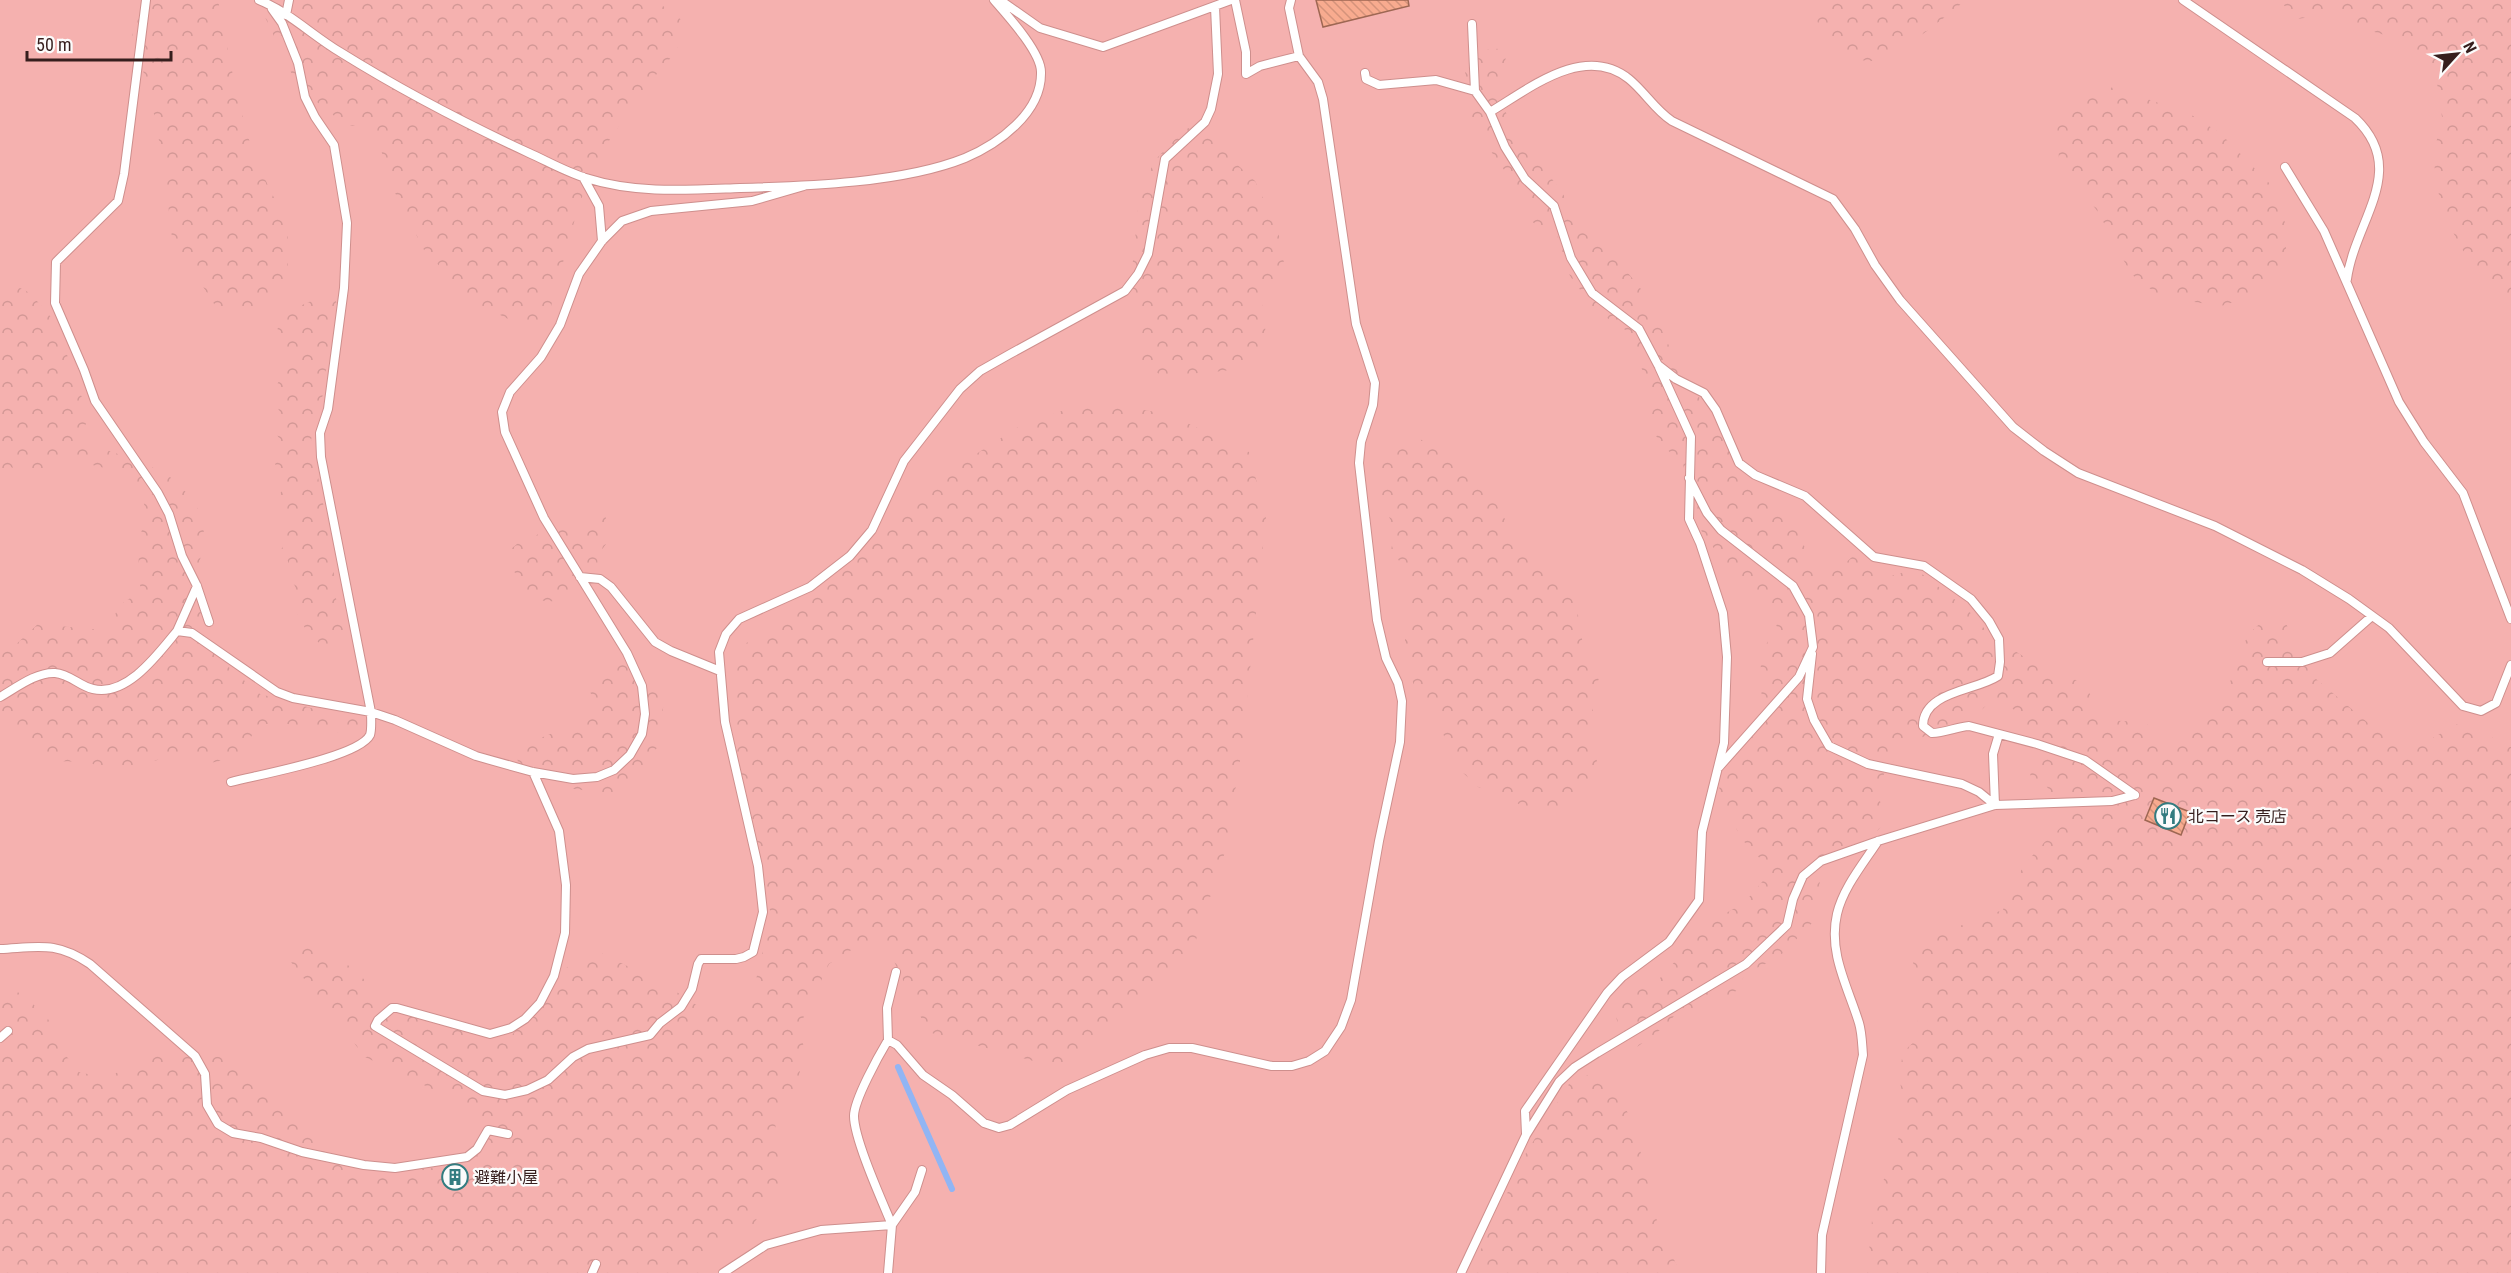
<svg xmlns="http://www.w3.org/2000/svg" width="2511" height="1273" font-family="'Roboto Condensed','Noto Sans JP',sans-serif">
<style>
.grass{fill:#f5b1af}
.forest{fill:url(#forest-crowns)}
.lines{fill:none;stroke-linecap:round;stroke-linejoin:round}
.stream{stroke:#91b5f4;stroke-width:6}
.building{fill:url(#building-back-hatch);stroke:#9e6753;stroke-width:1.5}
.lane-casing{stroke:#ce8f8d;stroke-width:10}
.lane{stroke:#fff;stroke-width:8}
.labels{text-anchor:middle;stroke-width:4.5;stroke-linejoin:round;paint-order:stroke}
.poi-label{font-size:16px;fill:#361e1d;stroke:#fbfbfb;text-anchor:start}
</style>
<defs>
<pattern id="forest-crowns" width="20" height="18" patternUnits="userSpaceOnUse" patternTransform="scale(1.5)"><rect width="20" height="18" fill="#f5b1af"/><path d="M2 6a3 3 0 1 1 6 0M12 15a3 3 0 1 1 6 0" fill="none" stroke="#d39896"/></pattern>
<pattern id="building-back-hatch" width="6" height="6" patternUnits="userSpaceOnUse" patternTransform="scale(1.5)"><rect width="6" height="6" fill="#f8ab8f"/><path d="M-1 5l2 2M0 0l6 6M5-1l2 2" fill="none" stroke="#d5937b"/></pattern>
</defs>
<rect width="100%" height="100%" fill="#f7cecd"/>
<path class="grass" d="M 0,0 L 2449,0 L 2511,116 L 2511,897 L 2093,1273 L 190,1273 L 0,1192 Z"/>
<path class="forest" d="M 134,0 L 218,0 L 237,96 L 253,154 L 288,227 L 288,272 L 275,300 L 252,317 L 216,307 L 172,238 L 163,161 L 150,94 L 132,34 Z
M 257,0 L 655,0 L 687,24 L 675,53 L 642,91 L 603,150 L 579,204 L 547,321 L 510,320 L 473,301 L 424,250 L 391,185 L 374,125 L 347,126 L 298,87 Z
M 1812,0 L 1966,0 C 1947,15 1892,63 1868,61 C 1852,60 1835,48 1822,40 Z
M 2279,0 L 2511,0 L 2511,301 L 2491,297 L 2479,269 L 2461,248 L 2451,228 L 2439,195 L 2433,157 L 2442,117 L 2436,76 L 2428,57 L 2398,39 L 2361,28 L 2332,14 L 2297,19 Z
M 1506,48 L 1505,70 L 1498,96 L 1511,123 L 1563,194 L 1585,234 L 1605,244 L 1648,298 L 1679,369 L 1718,424 L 1764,501 L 1793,521 L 1815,570 L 1839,569 L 1853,556 L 1888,577 L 1908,571 L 1922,574 L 1967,609 L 1991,636 L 2053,675 L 2076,680 L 2089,692 L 2101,720 L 2145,722 L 2157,735 L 2161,747 C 2174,740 2211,720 2219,708 C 2238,680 2237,612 2284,620 L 2316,679 L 2373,727 L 2410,742 L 2423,744 L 2456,724 L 2501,741 L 2511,747 L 2511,1273 L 1867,1273 L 1873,1210 L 1907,1114 L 1899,1078 L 1903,1052 L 1916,1040 L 1919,1010 L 1919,983 L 1912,959 L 1927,937 C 1953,930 1977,918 2003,910 C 2013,882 2020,868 2041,846 C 2051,835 2062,829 2070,816 L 2047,787 L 2030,776 L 2033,762 L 2043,758 L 2052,741 L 2021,731 L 2025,722 L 2021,712 L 1990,701 L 1978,714 L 1906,744 L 1884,774 L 1878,799 L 1891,815 L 1872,837 L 1821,874 L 1814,921 L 1779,957 L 1745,974 L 1736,991 L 1719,1001 L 1677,1013 L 1664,1027 L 1637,1047 L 1618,1024 L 1612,1002 L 1623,991 L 1637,983 L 1652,987 L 1678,958 L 1679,943 L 1694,928 L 1710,922 L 1744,903 L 1774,868 L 1750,851 L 1734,825 L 1719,790 L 1722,774 L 1764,711 C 1759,679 1756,653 1777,627 L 1768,603 L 1736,579 L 1698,526 L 1683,464 L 1663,446 L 1650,427 L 1654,400 L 1627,331 L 1595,310 L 1570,276 L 1555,229 L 1541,229 L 1529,219 L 1531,206 L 1496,159 L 1473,123 L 1462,52 Z
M 2113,87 L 2190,114 L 2220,133 L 2270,184 L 2286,225 L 2286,259 L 2260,294 L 2221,306 L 2161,297 L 2131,274 L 2098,212 L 2059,160 L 2057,126 L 2060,109 Z
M 1186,128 L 1226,132 L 1228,156 L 1255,181 L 1278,230 L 1284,263 L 1261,296 L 1267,343 L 1252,364 L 1224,371 L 1161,376 L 1139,357 L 1143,326 L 1129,301 L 1139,199 L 1154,161 Z
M 0,278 L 30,293 L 56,323 L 89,418 L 79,437 L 58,463 L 27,476 L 11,467 L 0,472 Z
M 332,292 L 337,304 L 331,328 L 323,394 L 311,440 L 333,556 L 335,594 L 344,633 L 335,649 L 322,645 L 308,634 L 296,611 L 295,586 L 288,576 L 288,561 L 280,552 L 285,542 L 289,520 L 275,500 L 288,483 L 275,465 L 278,455 L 285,447 L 277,435 L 285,419 C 264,392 277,383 295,362 C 286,355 281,350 278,339 C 271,312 314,301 332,292 Z
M 1089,401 L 1168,414 L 1249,452 L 1266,518 L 1241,755 L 1225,852 L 1191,955 L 1059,1068 L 928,1032 L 889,951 L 864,942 L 829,964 L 799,1027 L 804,1048 L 798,1082 L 775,1120 L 780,1181 L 753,1225 L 727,1224 L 707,1258 L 702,1273 L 0,1273 L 0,987 L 23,994 L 48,1019 L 67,1057 L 79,1072 L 104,1078 L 165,1053 L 238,1058 L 357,1174 L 471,1165 L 485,1139 L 472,1108 L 365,1057 L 287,957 L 296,942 L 356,969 L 378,998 L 505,1044 L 565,969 L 591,948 L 669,987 L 727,1025 L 749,1010 L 771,915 L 736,755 L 734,653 L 889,529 L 953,469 L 1018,427 Z
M 1420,439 L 1470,471 L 1488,490 L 1516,538 L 1564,585 L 1577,609 L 1583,645 L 1592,657 L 1599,678 L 1591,704 L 1596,721 L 1587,740 L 1596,753 L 1599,782 L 1550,813 L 1539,806 L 1522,806 L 1502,794 L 1478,787 L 1457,767 L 1431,705 L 1415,688 L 1405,660 L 1405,633 L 1413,625 L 1409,610 L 1412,584 L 1405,568 L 1391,551 C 1396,525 1392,519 1376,497 L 1379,481 L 1376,462 Z
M 80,448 L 101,448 L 146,464 L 170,477 L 192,498 L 202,517 L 205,542 L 197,570 L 218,658 L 260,694 L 311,708 L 366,718 L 364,730 L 348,734 L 287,724 L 259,724 C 242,752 237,759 203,764 L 189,752 L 110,772 L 89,762 L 53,761 L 0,725 L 0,652 L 11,649 L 38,624 L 112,631 C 114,607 121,603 141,592 C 138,571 136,535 147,518 C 145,507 142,490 134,482 C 119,468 86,464 66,460 L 70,452 Z
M 605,515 L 609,530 L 606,544 L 598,555 L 597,570 C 582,585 563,607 540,600 C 534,599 528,594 522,592 L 509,557 L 512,548 L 522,540 L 531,541 C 545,525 554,523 574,531 L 590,518 Z
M 627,659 L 650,684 L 660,688 L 664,701 L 658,746 L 634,786 L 618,795 L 553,786 L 518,762 L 516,753 C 523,744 546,736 558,731 L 569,735 C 582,723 589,711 592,695 L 583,683 L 590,675 Z
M 1598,1070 L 1633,1120 L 1657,1221 L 1680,1273 L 1470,1273 L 1526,1153 L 1569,1084 Z"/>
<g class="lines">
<path class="stream" d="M 898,1067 L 952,1189"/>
</g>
<path class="building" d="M 1316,0 L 1408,0 L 1409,6 L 1323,27 Z
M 2154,798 L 2190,812 L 2181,835 L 2145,820 Z"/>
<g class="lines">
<g class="lane-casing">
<path id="lane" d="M 146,0 L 124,174 L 118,201 L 56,262 L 55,303 L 84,370 L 95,401 L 158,493 L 169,514 L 182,556 L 197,586 L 209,622
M 259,0 C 289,12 313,36 340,52 C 401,90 464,123 529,153 C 547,161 566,172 586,178 C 636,194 688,190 740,188 C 807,186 903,183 965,158 C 998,144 1042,113 1041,72 C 1041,52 1007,15 994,0
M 1000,0 L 1040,28 L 1103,47 L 1231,0
M 1235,0 L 1246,52 L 1246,74 L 1260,66 L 1299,56
M 2183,0 L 2355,118 C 2410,170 2355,220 2347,279
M 286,15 L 289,0
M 1472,24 L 1475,91 L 1490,112 L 1505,147 L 1525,179 L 1554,206 L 1571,258 L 1592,293 L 1639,329 L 1658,365 L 1676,379 L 1704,393 L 1716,410 L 1739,463 L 1755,475 L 1805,496 L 1874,557 L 1924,566 L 1971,599 L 1989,621 L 1999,639 L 2000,662 L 1998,676 C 1976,691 1923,691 1923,726 L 1932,733 C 1945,733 1956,727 1969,726 L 2037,744 L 2085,760 L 2135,795
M 1365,73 L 1366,79 L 1379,85 L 1436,80 L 1475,91
M 1490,112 C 1529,89 1584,43 1629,79 C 1645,92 1655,110 1672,121 L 1833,199 L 1855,229 L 1875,265 L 1900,300 L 2013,427 L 2044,451 L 2078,473 L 2215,526 L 2302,570 L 2349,599 L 2389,628 L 2463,706 L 2481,711 L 2496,703 L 2511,665
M 2285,167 L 2324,231 L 2399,402 L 2424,442 L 2463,493 L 2511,619
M 583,177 L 599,206 L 602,241
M 1689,478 L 1707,513 L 1721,530 L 1793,586 L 1809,615 L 1813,647 L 1799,677 L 1719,767
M 580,577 L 600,579 L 611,587 L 655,642 L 671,651 L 720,671
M 177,631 L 197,586
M 1812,654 L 1807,699 L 1814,720 L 1829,746 L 1868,764 L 1962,784 L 1979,792 L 1995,805
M 2267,662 L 2302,662 L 2330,653 L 2372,616
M 0,697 C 16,688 36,672 55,673 C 70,674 79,686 93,689 C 127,697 158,654 177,631 L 192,633 L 277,692 L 293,698 L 371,712 L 395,720 L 476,756 L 533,772 L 573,779 L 597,777 L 614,770 L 630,755 L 642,734 L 645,714 L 642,686 L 627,653 L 544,518 L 505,432 L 502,412 L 510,392 L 541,357 L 560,325 L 579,274 L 602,241 L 622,221 L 651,211 L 752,201 L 804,186
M 533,772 L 559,831 L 566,885 L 565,933 L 554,976 L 540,1003 L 525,1019 L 511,1028 L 490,1034 L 397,1008 L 392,1008 L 378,1020 L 375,1026 L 483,1091 L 505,1095 L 527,1090 L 548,1080 L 573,1057 L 588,1049 L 650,1035 L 660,1023 L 681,1007 L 692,989 L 698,964 L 701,959 L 736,959 L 744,957 L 753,952 L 763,912 L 758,866 L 725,722 L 719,652 L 726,634 L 739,619 L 810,587 L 850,556 L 872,530 L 904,461 L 960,389 L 980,371 L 1010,354 L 1125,291 L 1138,274 L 1148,254 L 1165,159 L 1205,122 L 1211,109 L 1218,74 L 1215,7
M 231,782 C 257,775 359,757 370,735 C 372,729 371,719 371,712 L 321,457 L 320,433 L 328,409 L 344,288 L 347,223 L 334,145 L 315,117 L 305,97 L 298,63 L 282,23 L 272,9
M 1995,805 L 1993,754 L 1999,734
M 0,949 C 39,947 56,941 90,964 L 195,1056 L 205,1074 L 207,1105 L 218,1124 L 233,1133 L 261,1138 L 302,1152 L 364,1165 L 395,1168 L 467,1157 L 477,1149 L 488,1130 L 508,1134
M 0,1038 L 8,1031
M 888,1040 L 887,1008 L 896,972
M 1526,1134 L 1525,1111 L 1607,993 L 1622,977 L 1669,942 L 1699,900 L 1702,832 L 1724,743 L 1727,657 L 1723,613 L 1700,543 L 1689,519 L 1691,437 L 1659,367
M 592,1273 L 596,1264
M 723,1273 L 766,1245 L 821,1230 L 892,1225 C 882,1201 854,1139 854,1116 C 854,1100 879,1055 888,1040 L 897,1045 L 923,1075 L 952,1095 L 984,1123 L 999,1128 L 1010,1125 L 1067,1090 L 1145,1055 L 1169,1048 L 1192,1048 L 1272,1066 L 1292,1066 L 1309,1061 L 1325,1051 L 1341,1027 L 1351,1000 L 1379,841 L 1400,742 L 1402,701 L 1398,683 L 1386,658 L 1377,620 L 1359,463 L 1361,442 L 1373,405 L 1375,383 L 1356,324 L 1323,99 L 1318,82 L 1299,56 L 1289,8 L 1291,0
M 888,1273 L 892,1225 L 915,1192 L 922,1170
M 1461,1273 L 1526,1135 L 1559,1082 L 1575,1067 L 1597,1053 L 1746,964 L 1787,925 L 1793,899 L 1803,876 L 1821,861 L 1878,841 L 1995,805 L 2112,801 L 2135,795
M 1821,1273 L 1822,1235 L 1863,1055 C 1862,1044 1862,1033 1859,1023 C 1848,987 1828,953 1837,914 C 1843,888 1863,864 1878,841"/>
</g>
<use href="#lane" class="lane"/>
</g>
<defs>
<g id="restaurant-ring" transform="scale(1.35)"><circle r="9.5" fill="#fbfbfb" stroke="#337c80" stroke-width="1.5"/><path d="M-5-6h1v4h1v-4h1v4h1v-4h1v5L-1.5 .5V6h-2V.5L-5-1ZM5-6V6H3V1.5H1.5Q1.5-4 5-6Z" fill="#337c80"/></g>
<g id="building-ring" transform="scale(1.35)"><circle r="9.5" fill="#fbfbfb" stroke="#337c80" stroke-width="1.5"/><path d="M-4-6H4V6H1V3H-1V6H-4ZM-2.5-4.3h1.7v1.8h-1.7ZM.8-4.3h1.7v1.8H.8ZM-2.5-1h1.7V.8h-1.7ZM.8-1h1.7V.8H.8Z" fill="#337c80"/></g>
</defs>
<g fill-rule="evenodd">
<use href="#restaurant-ring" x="2168" y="816"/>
<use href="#building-ring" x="455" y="1177"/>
</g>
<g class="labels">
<g class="poi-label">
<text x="2188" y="822">北コース 売店</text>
<text x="474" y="1183">避難小屋</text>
</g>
</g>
<g transform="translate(2457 54) rotate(63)" stroke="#fbfbfb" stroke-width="4.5" paint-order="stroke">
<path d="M0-4.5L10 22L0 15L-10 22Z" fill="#361e1d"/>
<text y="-9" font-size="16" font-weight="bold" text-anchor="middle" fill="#361e1d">N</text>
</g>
<path d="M27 51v9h144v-9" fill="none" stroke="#361e1d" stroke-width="3"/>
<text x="36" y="51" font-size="18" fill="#361e1d" stroke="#fbfbfb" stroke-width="4.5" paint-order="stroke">50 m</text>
</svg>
